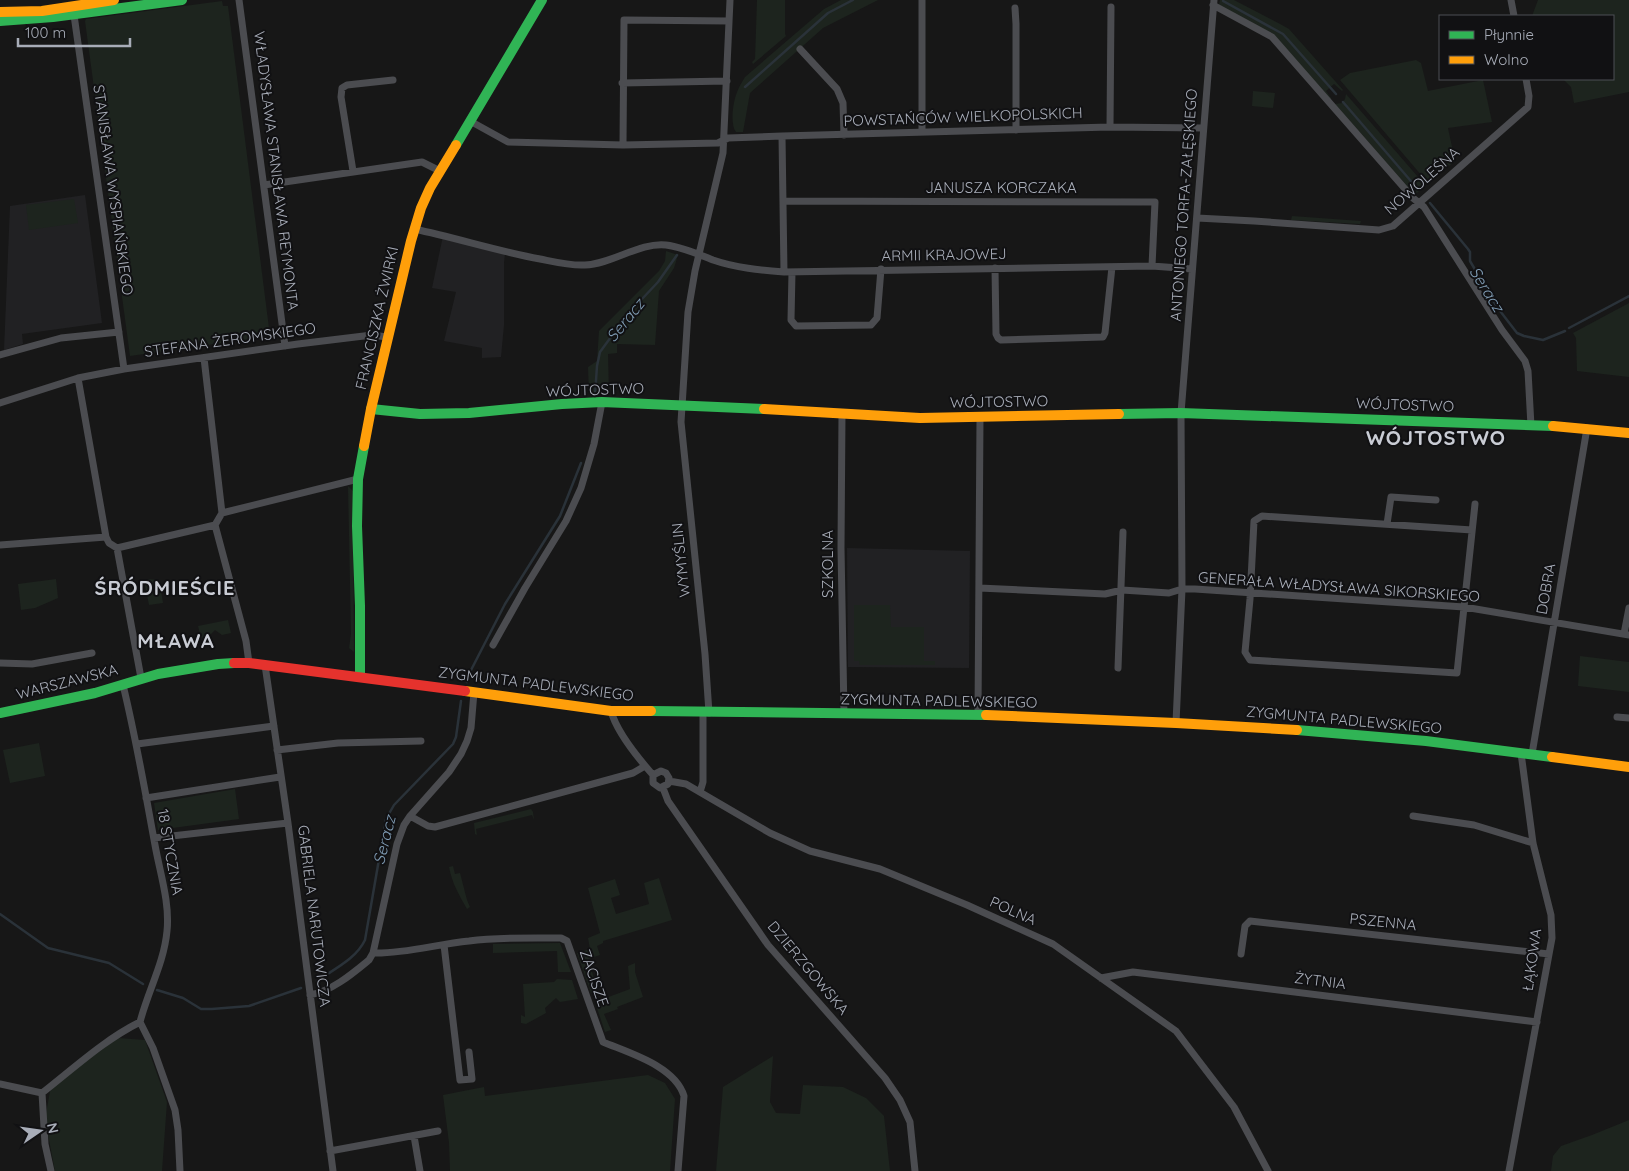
<svg xmlns="http://www.w3.org/2000/svg" width="1629" height="1171" font-family="Quicksand,sans-serif">
<style>
.built{fill:#212123}
.green{fill:#1d241e}
.lines{fill:none;stroke-linecap:round;stroke-linejoin:round}
.stream{stroke:#2a3239;stroke-width:2.5}
.street{stroke:#4b4c50;stroke-width:7}
.fast{stroke:#30b455;stroke-width:10}
.slow{stroke:#ff9f0a;stroke-width:10}
.jam{stroke:#e5322d;stroke-width:10}
.labels{text-anchor:middle;stroke-width:4;stroke-linejoin:round;paint-order:stroke}
.street-label{font-size:15px;fill:#a8adb8;stroke:#111113}
.water-label{font-size:16px;font-style:italic;fill:#7f9bb3;stroke:#111113}
.district-label{font-size:20px;font-weight:bold;letter-spacing:1px;fill:#c9ccd4;stroke:#111113}
</style>
<rect width="100%" height="100%" fill="#171717"/>
<path class="built" d="M 85,195 L 102,323 L 22,334 L 23,344 L 4,350 L 10,206 Z
M 443,236 L 505,253 L 504,263 L 504,325 L 501,357 L 482,358 L 482,348 L 444,341 L 456,292 L 432,288 Z
M 847,548 L 970,551 L 969,668 L 848,667 Z"/>
<path class="green" d="M 757,0 L 785,0 L 785,34 L 786,36 L 753,64 L 752,62 L 755,59 Z
M 841,0 L 878,0 L 823,28 L 750,93 L 743,132 L 736,132 C 730,124 733,104 736,95 C 738,88 742,82 745,77 L 824,9 Z
M 1220,0 L 1234,0 L 1282,25 L 1289,29 L 1343,90 L 1342,91 L 1334,84 L 1326,91 L 1331,98 L 1331,101 L 1280,42 L 1219,5 Z
M 1538,0 L 1629,0 L 1629,92 L 1574,103 L 1571,87 L 1563,79 L 1554,80 L 1552,79 L 1613,79 L 1613,16 L 1532,16 Z
M 222,1 L 223,6 L 228,6 L 270,336 L 130,356 L 85,21 L 86,19 Z
M 1416,60 L 1421,63 L 1428,91 L 1483,80 L 1492,122 L 1448,128 L 1455,161 L 1428,183 L 1340,80 L 1350,73 Z
M 1253,91 L 1275,93 L 1273,108 L 1252,106 Z
M 1346,94 L 1425,185 L 1415,195 L 1335,104 L 1342,103 L 1345,99 Z
M 74,199 L 78,223 L 29,230 L 26,205 Z
M 1292,216 L 1361,221 L 1360,224 L 1291,220 Z
M 666,251 L 678,255 L 674,268 L 659,291 L 655,345 L 617,344 L 617,353 L 608,354 L 609,393 L 589,395 L 588,367 L 597,361 L 599,331 L 659,271 L 665,261 Z
M 1629,303 L 1629,377 L 1577,371 L 1576,338 L 1573,333 Z
M 348,486 L 353,491 L 354,652 L 349,648 L 351,634 Z
M 56,579 L 58,598 L 35,608 L 21,610 L 18,584 Z
M 148,579 L 159,580 L 163,603 L 149,605 L 145,585 Z
M 854,605 L 890,605 L 891,627 L 924,627 L 924,661 L 935,661 L 935,665 L 860,665 L 859,661 L 854,661 Z
M 228,620 L 231,633 L 222,635 L 215,630 L 208,637 L 201,638 L 198,626 Z
M 1580,656 L 1629,662 L 1629,692 L 1578,686 Z
M 39,743 L 45,776 L 10,783 L 3,750 Z
M 235,789 L 239,819 L 158,830 L 154,803 Z
M 531,809 L 533,812 L 534,820 L 532,815 L 476,829 L 477,835 L 475,834 L 474,823 Z
M 453,866 L 455,874 L 460,873 L 467,900 L 470,907 L 467,909 C 459,895 452,883 449,867 Z
M 659,878 L 672,920 L 603,941 L 603,943 L 597,946 L 600,955 L 588,959 L 598,991 L 591,993 L 577,953 L 590,949 L 588,938 L 600,933 L 588,888 L 615,879 L 620,895 L 611,898 L 616,914 L 649,904 L 644,883 Z
M 560,943 L 571,972 L 558,972 L 557,951 L 493,953 L 493,944 Z
M 635,963 L 635,972 L 643,997 L 617,1007 L 618,1009 L 604,1014 L 611,1030 L 605,1032 L 595,1002 L 630,989 L 628,966 Z
M 557,979 L 572,980 L 578,999 L 560,1002 L 556,998 L 545,1008 L 546,1013 L 526,1024 L 521,1023 L 521,1015 L 525,1017 L 523,984 L 554,982 Z
M 118,1038 L 145,1040 L 167,1102 L 162,1171 L 55,1171 L 45,1119 L 51,1086 Z
M 773,1056 L 770,1102 L 776,1113 L 800,1114 L 803,1085 L 843,1087 L 866,1098 L 884,1116 L 890,1171 L 716,1171 L 723,1087 Z
M 648,1075 L 665,1083 L 675,1099 L 670,1171 L 450,1171 L 449,1143 L 443,1095 L 484,1087 L 485,1096 Z
M 1629,1120 L 1629,1171 L 1551,1171 L 1553,1156 L 1561,1146 L 1592,1135 Z"/>
<g class="lines">
<path class="stream" d="M 1223,1 L 1283,34 L 1336,94
M 745,87 L 828,13 L 853,0
M 1343,102 L 1416,187
M 1430,203 L 1468,249 L 1470,252 L 1470,261 L 1497,307 L 1517,333 L 1524,336 L 1543,340 L 1565,331
M 1569,328 L 1629,296
M 595,395 L 597,366 L 600,352 L 627,315 L 658,282 L 677,255
M 467,682 L 469,674 L 505,604 L 560,516 L 581,463
M 0,914 L 48,948 L 109,963 L 143,984
M 317,981 C 334,969 356,959 365,940 L 386,819 L 394,805 L 453,744 L 456,737 L 461,701
M 157,990 L 183,998 L 201,1009 L 212,1009 L 249,1006 L 301,988"/>
<path class="street" d="M 239,0 L 285,346
M 922,0 L 922,132
M 1511,0 L 1514,16
M 1213,5 L 1272,37 L 1413,198 L 1424,207 L 1502,330 L 1525,361 L 1528,371 L 1531,426
M 1015,8 L 1016,24 L 1016,130
M 74,15 L 124,369
M 800,49 L 837,89 L 843,103 L 844,135
M 622,83 L 727,81
M 470,121 L 508,142 L 623,145 L 718,143 L 728,138 L 782,136 L 1110,127 L 1203,128
M 1110,127 L 1111,7
M 782,136 L 784,272
M 623,145 L 624,20 L 729,21
M 353,171 L 341,97 L 342,88 L 347,85 L 393,80
M 264,185 L 422,162 L 440,171
M 783,201 L 1155,202 L 1152,266
M 1197,218 L 1254,221 L 1379,230 L 1393,226 L 1528,107 L 1529,96 L 1526,79
M 414,229 C 457,238 497,251 540,259 C 555,262 571,266 585,265 C 612,264 640,242 666,245 C 682,247 698,254 713,260 C 736,268 760,270 784,272 L 1152,266 L 1192,269
M 995,268 L 996,334 L 998,338 L 1001,340 L 1103,337 L 1105,333 L 1112,267
M 792,272 L 791,320 L 796,326 L 871,325 L 877,318 L 881,269
M 0,355 L 61,338 L 119,332
M 204,358 L 222,513 L 215,525
M 78,378 L 106,537 L 109,543 L 117,548
M 0,403 L 78,378 L 124,369 L 298,344 L 372,335 L 387,337
M 842,414 L 841,548 L 844,714
M 222,513 L 358,479
M 1387,524 L 1391,497 L 1436,500
M 215,525 L 246,641 L 249,663
M 1472,530 L 1262,516 L 1254,521 L 1250,599 L 1245,652 L 1250,660 L 1457,673 L 1475,504
M 0,545 L 106,537
M 117,548 L 141,678
M 117,548 L 215,525
M 979,588 L 1105,594 L 1122,590 L 1169,593 L 1182,589 L 1195,589 L 1464,607 L 1629,635
M 1624,634 L 1629,608
M 493,645 L 525,588 L 566,521 L 581,488 L 594,444 L 602,402
M 0,663 L 32,664 L 92,653
M 265,665 L 288,823 L 333,1171
M 1118,668 L 1123,532
M 123,685 C 136,738 145,791 155,845 C 160,873 170,903 167,931 C 164,963 148,991 140,1022
M 611,711 C 617,733 638,758 653,775 L 653,783 L 660,788 L 668,784 L 669,778 L 666,773 L 661,771 L 653,775
M 709,713 L 705,654 L 681,422 L 688,312 L 695,271 L 723,153 L 730,0
M 978,715 L 980,418
M 1617,717 L 1629,718
M 1176,723 L 1182,589 L 1181,413 L 1214,0
M 137,744 L 274,726
M 277,750 L 338,743 L 421,741
M 1532,754 L 1587,428
M 669,781 L 686,784 L 770,833 L 810,851 L 880,869 L 967,905 L 1053,944 L 1176,1031 L 1234,1107 L 1268,1171
M 663,788 L 668,801 L 768,945 L 885,1078 L 900,1100 L 910,1122 L 915,1171
M 700,792 L 703,782 L 703,713
M 146,798 L 280,777
M 410,816 L 428,826 L 435,827 L 633,773 L 645,766
M 1413,816 L 1474,825 L 1533,843
M 154,838 L 288,823
M 444,945 L 460,1080 L 472,1079 L 469,1052
M 373,953 C 405,954 437,944 469,941 C 499,937 531,938 561,938 L 567,941 L 603,1042 C 629,1053 675,1066 684,1096 L 678,1171
M 1241,954 L 1245,926 L 1250,921 L 1549,954
M 1101,978 L 1133,972 L 1537,1022
M 310,995 C 332,991 352,974 369,960 L 373,953 L 397,844 L 404,825 L 410,816 L 449,772 L 461,754 L 467,741 L 471,728 L 474,692
M 140,1022 L 153,1048 L 175,1110 L 178,1130 L 180,1171
M 0,1084 L 42,1093 C 74,1068 104,1040 140,1022
M 42,1093 L 45,1144 L 51,1171
M 414,1136 L 420,1171
M 330,1151 L 438,1131
M 1509,1171 L 1552,938 L 1551,915 L 1533,843 L 1521,753"/>
<path class="fast" d="M 0,21 L 53,17 L 182,0
M 456,145 L 542,0
M 371,409 L 420,414 L 469,413 L 562,404 L 602,402 L 764,409
M 1119,414 L 1181,413 L 1553,426
M 360,676 L 360,606 L 357,526 L 358,479 L 364,446
M 651,711 L 986,715
M 0,713 L 95,693 L 158,674 L 218,664 L 234,663
M 1297,730 L 1426,741 L 1552,757"/>
<path class="slow" d="M 0,12 L 42,11 L 114,0
M 764,409 L 920,418 L 1119,414
M 1553,426 L 1629,433
M 364,446 L 371,409 L 411,241 L 421,208 L 430,188 L 456,145
M 465,691 L 611,711 L 651,711
M 986,715 L 1176,723 L 1297,730
M 1552,757 L 1629,767"/>
<path class="jam" d="M 234,663 L 249,663 L 465,691"/>
</g>
<g class="labels">
<g class="street-label">
<text transform="translate(963 117) rotate(-2)" y="5">POWSTAŃCÓW WIELKOPOLSKICH</text>
<text transform="translate(276 171) rotate(83)" y="5">WŁADYSŁAWA STANISŁAWA REYMONTA</text>
<text transform="translate(1422 181) rotate(-41)" y="5">NOWOLEŚNA</text>
<text x="1001" y="193">JANUSZA KORCZAKA</text>
<text transform="translate(113 190) rotate(82)" y="5">STANISŁAWA WYSPIAŃSKIEGO</text>
<text transform="translate(1184 205) rotate(-86)" y="5">ANTONIEGO TORFA-ZAŁĘSKIEGO</text>
<text transform="translate(944 255) rotate(-1)" y="5">ARMII KRAJOWEJ</text>
<text transform="translate(377 318) rotate(-77)" y="5">FRANCISZKA ŻWIRKI</text>
<text transform="translate(230 340) rotate(-8)" y="5">STEFANA ŻEROMSKIEGO</text>
<text transform="translate(595 390) rotate(-2)" y="5">WÓJTOSTWO</text>
<text transform="translate(999 402) rotate(-1)" y="5">WÓJTOSTWO</text>
<text transform="translate(1405 405) rotate(2)" y="5">WÓJTOSTWO</text>
<text transform="translate(681 560) rotate(-96)" y="5">WYMYŚLIN</text>
<text transform="translate(828 564) rotate(-90)" y="5">SZKOLNA</text>
<text transform="translate(1339 587) rotate(4)" y="5">GENERAŁA WŁADYSŁAWA SIKORSKIEGO</text>
<text transform="translate(1546 589) rotate(-80)" y="5">DOBRA</text>
<text transform="translate(67 682) rotate(-14)" y="5">WARSZAWSKA</text>
<text transform="translate(536 684) rotate(7)" y="5">ZYGMUNTA PADLEWSKIEGO</text>
<text transform="translate(939 701) rotate(1)" y="5">ZYGMUNTA PADLEWSKIEGO</text>
<text transform="translate(1344 720) rotate(5)" y="5">ZYGMUNTA PADLEWSKIEGO</text>
<text transform="translate(170 852) rotate(80)" y="5">18 STYCZNIA</text>
<text transform="translate(1013 911) rotate(24)" y="5">POLNA</text>
<text transform="translate(314 916) rotate(83)" y="5">GABRIELA NARUTOWICZA</text>
<text transform="translate(1383 922) rotate(6)" y="5">PSZENNA</text>
<text transform="translate(1532 960) rotate(-82)" y="5">ŁĄKOWA</text>
<text transform="translate(808 968) rotate(50)" y="5">DZIERZGOWSKA</text>
<text transform="translate(594 978) rotate(71)" y="5">ZACISZE</text>
<text transform="translate(1320 981) rotate(7)" y="5">ŻYTNIA</text>
</g>
<g class="water-label">
<text transform="translate(1487 289) rotate(58)" y="6">Seracz</text>
<text transform="translate(625 320) rotate(-51)" y="6">Seracz</text>
<text transform="translate(384 840) rotate(-76)" y="6">Seracz</text>
</g>
<g class="district-label">
<text x="1436" y="445">WÓJTOSTWO</text>
<text x="165" y="595">ŚRÓDMIEŚCIE</text>
<text x="176" y="648">MŁAWA</text>
</g>
</g>
<rect x="1439" y="15" width="175" height="65" fill="#111113" stroke="#4d4f55"/>
<rect x="1449" y="31" width="25" height="8" fill="#30b455" stroke="#4d4f55"/>
<text x="1484" y="40" font-size="15" fill="#a8adb8">Płynnie</text>
<rect x="1449" y="56" width="25" height="8" fill="#ff9f0a" stroke="#4d4f55"/>
<text x="1484" y="65" font-size="15" fill="#a8adb8">Wolno</text>
<g transform="translate(40 1131) rotate(77)" stroke="#111113" stroke-width="4" paint-order="stroke">
<path d="M0-4L9 19L0 12L-9 19Z" fill="#a8adb8"/>
<text y="-8" font-size="14" font-weight="bold" text-anchor="middle" fill="#a8adb8">N</text>
</g>
<path d="M18 38v8h112v-8" fill="none" stroke="#a8adb8" stroke-width="2.5"/>
<text x="25" y="38" font-size="15" fill="#a8adb8" stroke="#111113" stroke-width="4" paint-order="stroke">100 m</text>
</svg>
